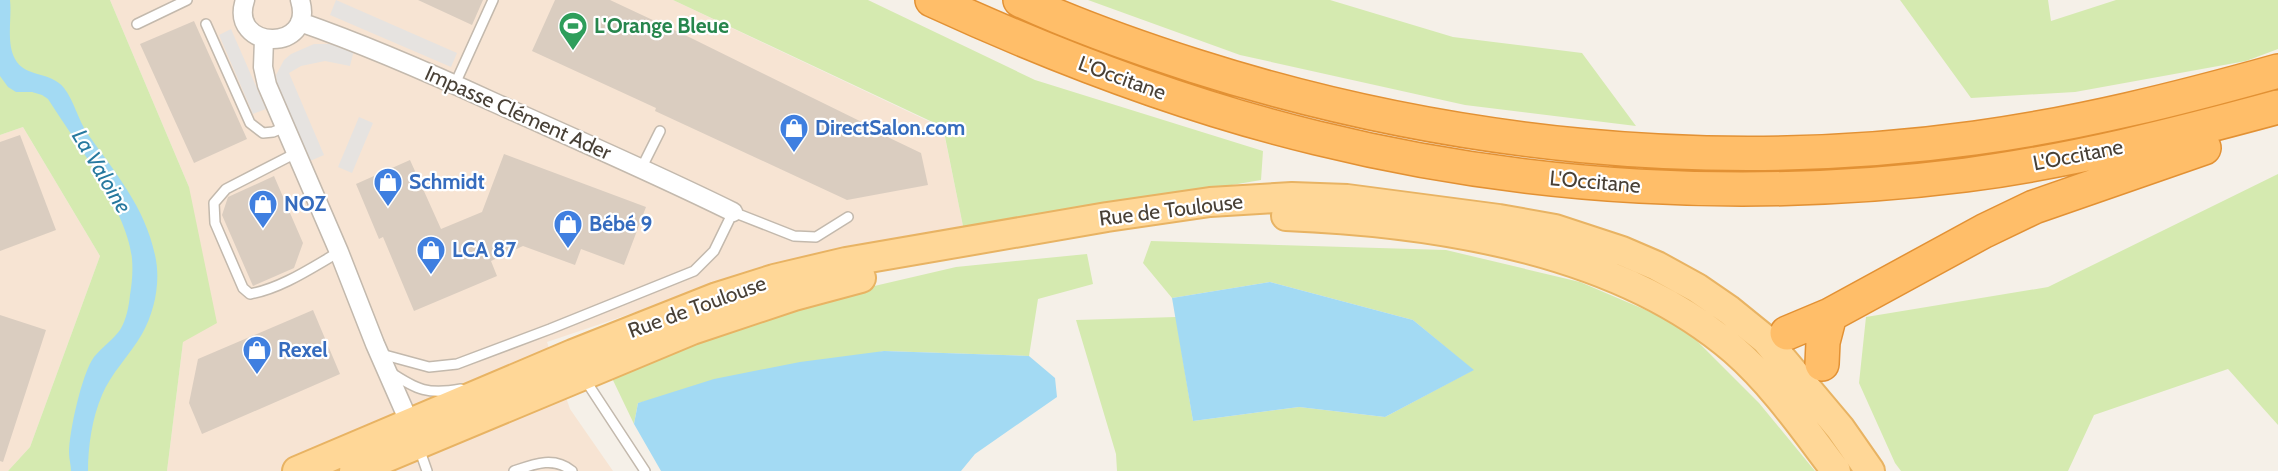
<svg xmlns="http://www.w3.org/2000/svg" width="2278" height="471" font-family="Cabin,sans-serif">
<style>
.commercial{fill:#f7e4d3}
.green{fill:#d5eab0}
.parking{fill:#e6e3e0}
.water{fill:#a3daf3}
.building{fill:#dacdc0}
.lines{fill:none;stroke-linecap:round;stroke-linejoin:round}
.lane-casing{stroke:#c3b9ad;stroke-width:12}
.street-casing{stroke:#c3b9ad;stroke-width:21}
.primary-casing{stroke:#e8b363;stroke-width:32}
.highway-casing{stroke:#e29134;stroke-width:36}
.lane{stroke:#fff;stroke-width:9}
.street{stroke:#fff;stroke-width:18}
.primary{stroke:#ffd797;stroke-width:28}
.highway{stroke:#ffbe69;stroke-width:33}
.labels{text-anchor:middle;stroke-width:4.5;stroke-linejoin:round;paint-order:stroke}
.leisure-label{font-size:21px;font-weight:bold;fill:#27864d;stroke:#fff;text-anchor:start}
.street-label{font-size:21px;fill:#484036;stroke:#fff}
.shop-label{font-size:21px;font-weight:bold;fill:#366cbe;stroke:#fff;text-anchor:start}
.water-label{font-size:22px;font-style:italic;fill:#27799f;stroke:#fff}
</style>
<rect width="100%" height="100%" fill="#f5f0e8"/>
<path class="commercial" d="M 110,0 L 673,0 L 943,128 L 964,231 L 796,258 L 547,342 L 570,409 L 613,471 L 167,471 L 183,342 L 189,187 Z
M 23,127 L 100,256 L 30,447 L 8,471 L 0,471 L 0,135 Z"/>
<path class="green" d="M 0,0 L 110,0 L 189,187 L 217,323 L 183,342 L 167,471 L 8,471 L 30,447 L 100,256 L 23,127 L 0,135 Z
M 673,0 L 868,0 L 1035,80 L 1263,151 L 1261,180 L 964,231 L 943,127 Z
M 1088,0 L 1330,0 L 1453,37 L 1582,53 L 1636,126 L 1465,105 L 1240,55 Z
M 1900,0 L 2048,0 L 2051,21 L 2116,0 L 2278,0 L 2278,49 L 2246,61 L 2075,92 L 1971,98 Z
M 2278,174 L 2278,425 L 2228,369 L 2094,415 L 2068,471 L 1901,471 L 1895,463 L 1859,383 L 1866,317 L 2048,287 Z
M 1151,241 L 1446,250 L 1580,282 L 1681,325 L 1759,403 L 1815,471 L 1117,471 L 1116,454 L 1076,320 L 1176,317 L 1193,421 L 1299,407 L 1385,417 L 1473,370 L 1413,320 L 1270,282 L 1172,298 L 1143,263 Z
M 1087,254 L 1093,284 L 1038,299 L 1029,356 L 884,351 L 638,403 L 634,424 L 610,374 L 797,304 L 956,267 Z"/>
<path class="parking" d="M 336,0 L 457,53 L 451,67 L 330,15 Z
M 231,29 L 266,109 L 253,114 L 219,35 Z
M 314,44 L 329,44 L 354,50 L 350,66 L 325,61 L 301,66 L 289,73 L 324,155 L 310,161 L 277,84 L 276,75 L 284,60 L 291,54 Z
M 359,117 L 373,123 L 352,173 L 338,167 Z"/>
<path class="water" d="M 0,0 L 10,0 C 12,18 6,43 15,59 C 25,78 51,71 64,88 C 74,101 78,119 87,133 C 114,171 145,207 155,255 C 161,281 155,311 142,334 C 130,355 111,373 102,395 C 92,418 88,447 88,471 L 71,471 C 71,465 69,459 69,453 C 69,432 82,373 94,357 C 102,347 113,340 120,330 C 126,321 129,306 130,295 C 132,283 133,271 132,259 C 128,211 74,140 48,99 L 42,95 L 32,92 L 16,92 L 8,87 L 0,76 Z
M 1270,282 L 1413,320 L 1474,370 L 1385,417 L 1299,407 L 1193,421 L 1172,298 Z
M 884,351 L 1029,356 L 1055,378 L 1057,397 L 975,454 L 961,471 L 661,471 L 634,424 L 638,403 L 714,379 L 800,362 Z"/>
<path class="building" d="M 418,0 L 483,0 L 472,25 Z
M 555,0 L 610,0 L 689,37 L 874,128 L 873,130 L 921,153 L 928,185 L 847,200 L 655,111 L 656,108 L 532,51 Z
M 194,21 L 247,139 L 194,163 L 140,44 Z
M 20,135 L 56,230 L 0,251 L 0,142 Z
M 504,154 L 646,207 L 624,265 L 581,249 L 575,265 L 523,246 L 491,261 L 497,276 L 414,311 L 383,237 L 379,239 L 356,184 L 410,160 L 441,229 L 482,212 Z
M 274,176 L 303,243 L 294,268 L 253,286 L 222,215 L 228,197 Z
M 313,310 L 340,374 L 202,434 L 189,403 L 198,359 Z
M 0,315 L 46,330 L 3,462 L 0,461 Z"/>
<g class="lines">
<g class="lane-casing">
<path id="lane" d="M 137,24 L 187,0
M 206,24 L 250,123 L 263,133 L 273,132 L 285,127
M 455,84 L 493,0
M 296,153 L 226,189 L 214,203 L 215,223 L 243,288 L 250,294 C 282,288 311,268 339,252
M 642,167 L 660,131
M 381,354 L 429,367 L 457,364 L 550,329 L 694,271 L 714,251 L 733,212 L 794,236 L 816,237 L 848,217
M 390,372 C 417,390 428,395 461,389
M 584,378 L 645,471
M 419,448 L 427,471
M 514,471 C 534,464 554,456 572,471"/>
</g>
<g class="street-casing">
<path id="street" d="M 245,0 C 228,51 316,53 300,0
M 300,22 C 366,45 430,73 493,102 C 573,138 654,173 733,212
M 264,39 L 263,67 L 267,85 L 339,252 L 375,344 L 414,433"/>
</g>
<g class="primary-casing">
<path id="primary" d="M 1286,216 C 1434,222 1618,250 1734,350 C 1774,385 1804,429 1836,471
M 297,471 L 573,354 L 717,297 L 774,279 L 846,262 L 1107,217 L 1210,202 L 1292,197 L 1347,199 L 1499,219 L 1555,229 L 1622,251 L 1657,266 L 1697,288 L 1729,310 L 1766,340 L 1840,428 L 1870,471
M 354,471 L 692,330 L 794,296 L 861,278"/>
</g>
<g class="highway-casing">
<path id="highway" d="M 932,0 C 1056,57 1184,106 1317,138 C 1528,190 1751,202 1966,175 C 2072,161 2175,135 2278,107
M 1020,0 C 1076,26 1136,47 1195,66 C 1446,146 1714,174 1975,138 C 2078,124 2178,99 2278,71
M 1787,333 L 1830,315 L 1984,231 L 2034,207 L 2204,148
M 1822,364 L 1823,342 L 1830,315"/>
</g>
<use href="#lane" class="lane"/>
<use href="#street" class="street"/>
<use href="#primary" class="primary"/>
<use href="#highway" class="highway"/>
</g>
<defs>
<g id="stadium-pin" transform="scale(1.5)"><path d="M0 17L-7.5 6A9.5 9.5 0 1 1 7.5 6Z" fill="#2e9e5b" stroke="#fff"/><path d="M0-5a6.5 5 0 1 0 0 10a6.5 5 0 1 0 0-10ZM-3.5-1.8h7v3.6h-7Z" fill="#fff"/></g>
<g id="shop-pin" transform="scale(1.5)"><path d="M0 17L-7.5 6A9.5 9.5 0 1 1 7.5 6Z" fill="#3f7fe0" stroke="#fff"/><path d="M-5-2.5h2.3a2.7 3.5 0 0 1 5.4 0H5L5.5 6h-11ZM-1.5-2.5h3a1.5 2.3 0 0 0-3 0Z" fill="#fff"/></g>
</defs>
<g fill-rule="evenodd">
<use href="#stadium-pin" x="573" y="26"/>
<use href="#shop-pin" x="794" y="128"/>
<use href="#shop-pin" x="388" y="182"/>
<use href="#shop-pin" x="263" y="204"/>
<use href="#shop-pin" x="568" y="224"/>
<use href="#shop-pin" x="431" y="250"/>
<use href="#shop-pin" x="257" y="350"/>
</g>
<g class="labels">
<g class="leisure-label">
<text x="594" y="33">L'Orange Bleue</text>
</g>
<g class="street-label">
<text transform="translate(1122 78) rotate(20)" y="7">L'Occitane</text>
<text transform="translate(518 113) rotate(24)" y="7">Impasse Clément Ader</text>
<text transform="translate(2078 155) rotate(-11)" y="7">L'Occitane</text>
<text transform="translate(1595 182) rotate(5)" y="7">L'Occitane</text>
<text transform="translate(1171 210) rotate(-7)" y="7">Rue de Toulouse</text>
<text transform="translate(697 307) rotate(-20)" y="7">Rue de Toulouse</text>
</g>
<g class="shop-label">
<text x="815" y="135">DirectSalon.com</text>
<text x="409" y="189">Schmidt</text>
<text x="284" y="211">NOZ</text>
<text x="589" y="231">Bébé 9</text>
<text x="452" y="257">LCA 87</text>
<text x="278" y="357">Rexel</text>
</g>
<g class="water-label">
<text transform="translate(102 171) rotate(59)" y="8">La Valoine</text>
</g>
</g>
</svg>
